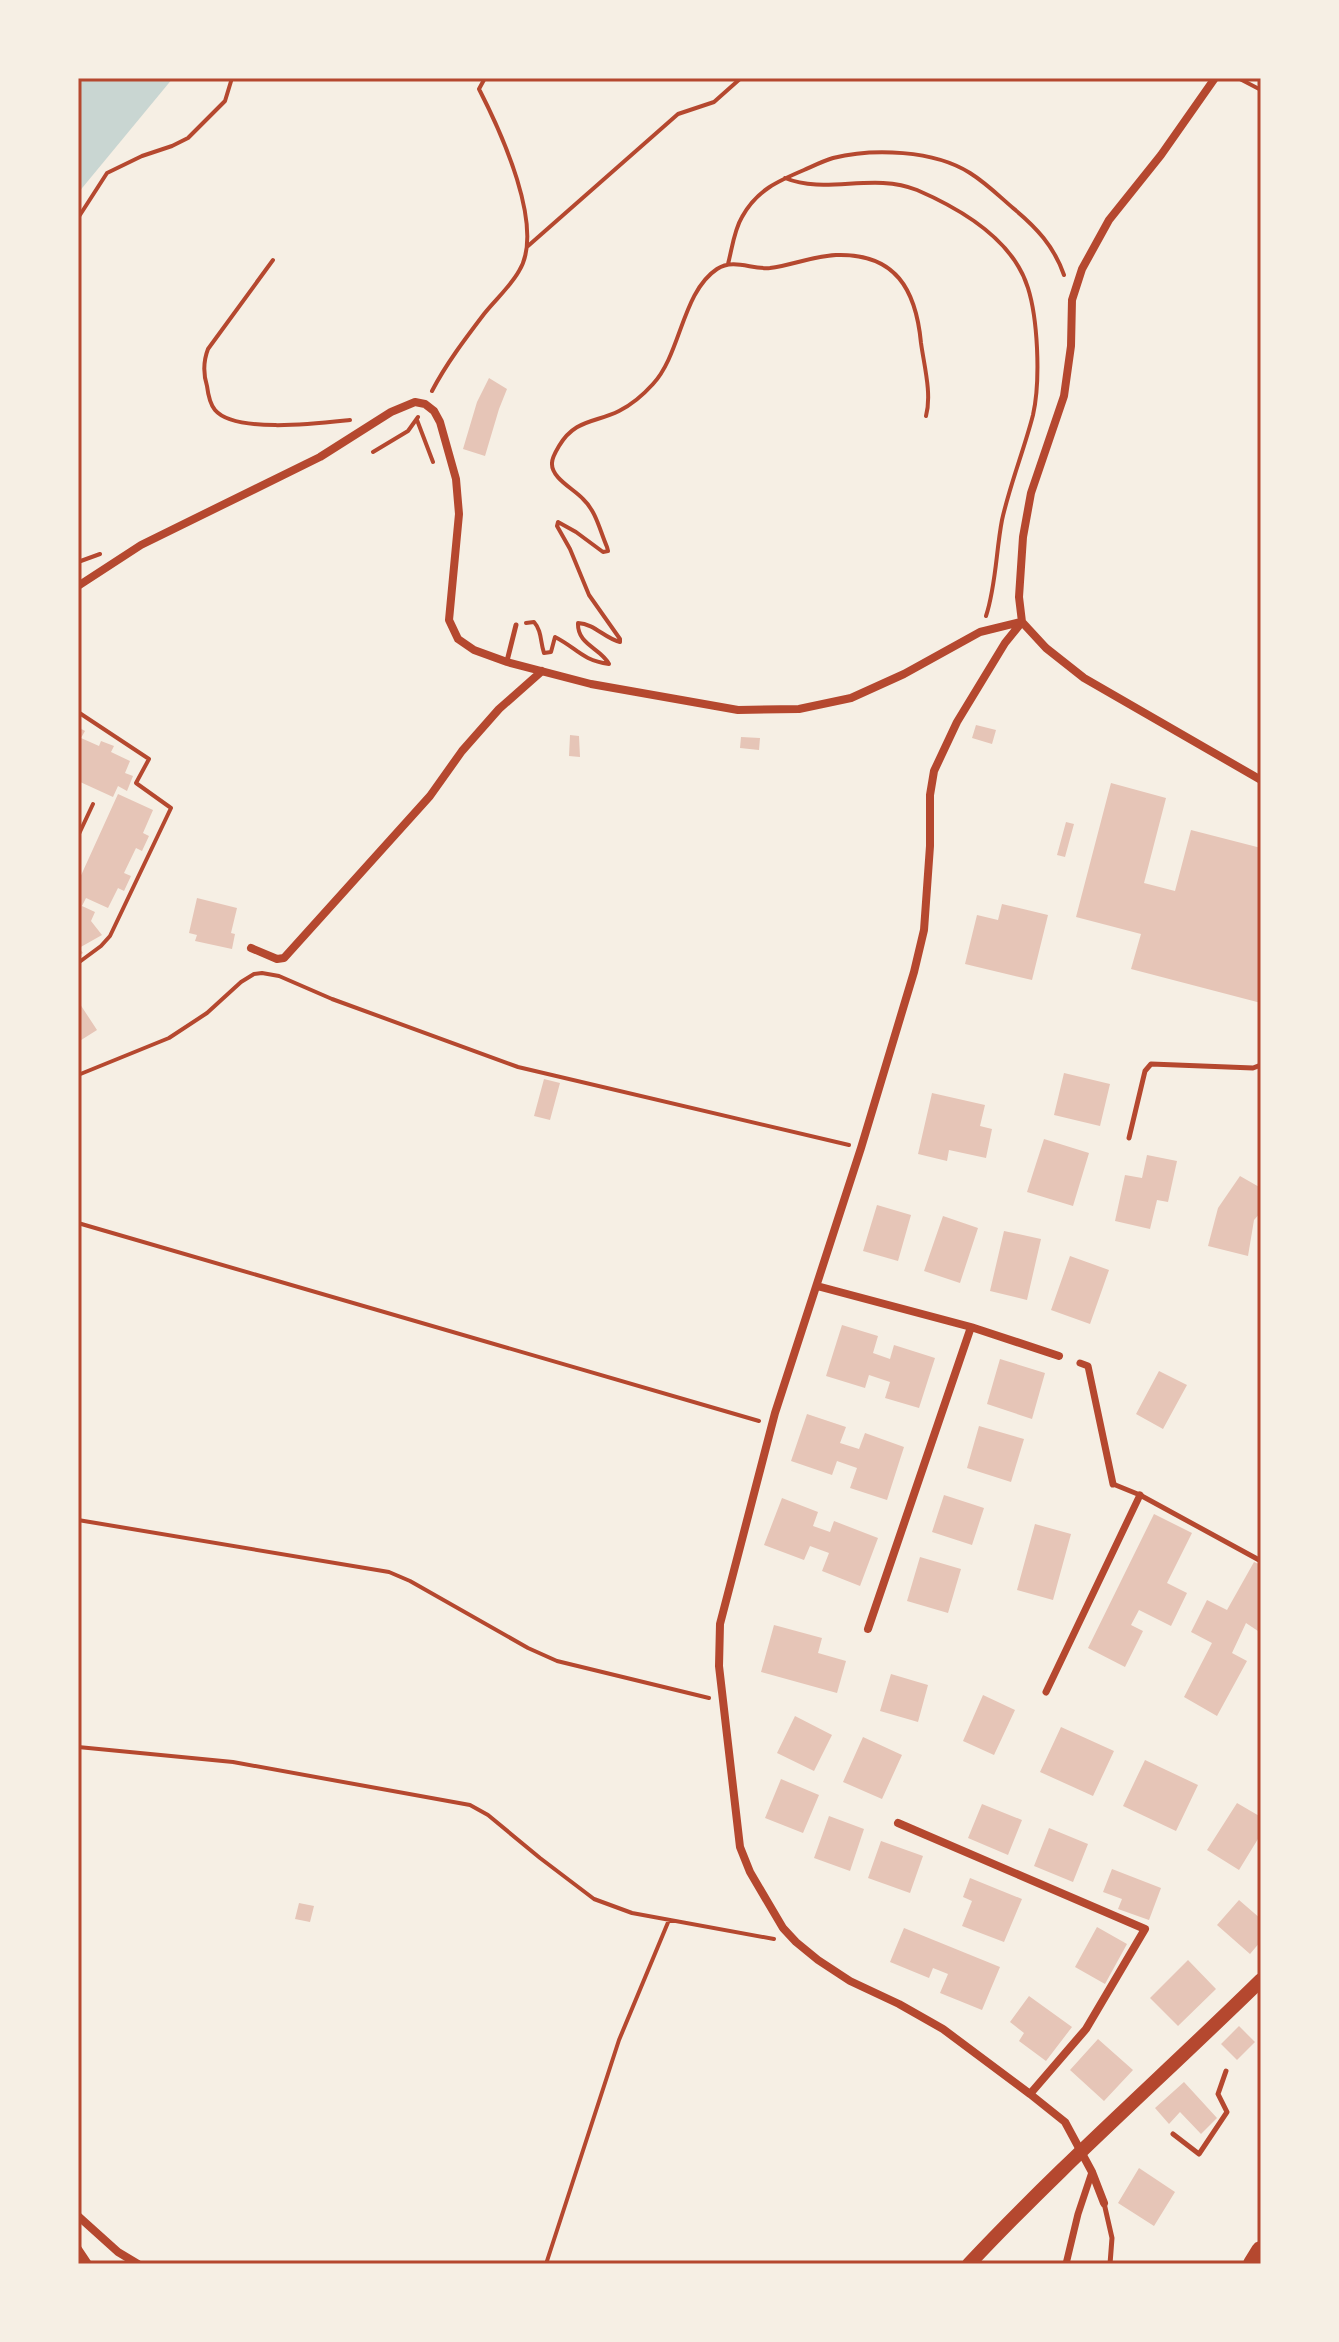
<svg xmlns="http://www.w3.org/2000/svg" width="1339" height="2342" font-family="'IBM Plex Serif',serif">
<style>
.water{fill:#c9d6d2}
.building{fill:#e6c5b7}
.lines{fill:none;stroke-linecap:round;stroke-linejoin:round}
.path{stroke:#b5482f;stroke-width:4}
.service{stroke:#b5482f;stroke-width:5}
.pedestrian{stroke:#b5482f;stroke-width:7}
.minor{stroke:#b5482f;stroke-width:8}
.tertiary{stroke:#b5482f;stroke-width:14}
.motorway{stroke:#b5482f;stroke-width:20}
.neatline{fill:none;stroke:#b5482f;stroke-width:3}
</style>
<rect width="100%" height="100%" fill="#f6efe4"/>
<path class="water" d="M 78,78 L 173,78 L 78,193 Z"/>
<path class="building" d="M 489,378 L 507,389 L 499,409 L 485,456 L 463,449 L 477,402 Z
M 976,725 L 996,730 L 992,744 L 972,738 Z
M 78,727 L 85,731 L 81,738 L 99,746 L 101,741 L 114,746 L 111,752 L 130,761 L 125,773 L 133,776 L 127,791 L 118,786 L 113,797 L 78,781 Z
M 570,735 L 579,736 L 580,757 L 569,756 Z
M 741,737 L 760,738 L 759,750 L 740,748 Z
M 1111,783 L 1166,798 L 1144,883 L 1175,891 L 1191,830 L 1261,848 L 1261,1003 L 1131,969 L 1141,934 L 1076,917 Z
M 118,794 L 153,810 L 143,833 L 149,836 L 142,851 L 136,848 L 124,873 L 131,876 L 124,891 L 118,888 L 108,908 L 86,898 L 82,906 L 95,912 L 91,921 L 102,935 L 79,948 L 83,953 L 78,956 L 78,882 Z
M 1066,822 L 1074,824 L 1065,857 L 1057,855 Z
M 197,898 L 237,908 L 231,933 L 235,934 L 232,949 L 195,941 L 197,935 L 189,933 Z
M 1002,904 L 1048,915 L 1032,980 L 965,964 L 977,915 L 998,920 Z
M 78,1001 L 97,1030 L 78,1042 Z
M 1064,1073 L 1110,1084 L 1100,1126 L 1054,1115 Z
M 544,1079 L 560,1083 L 550,1120 L 534,1116 Z
M 932,1093 L 985,1105 L 980,1126 L 992,1129 L 986,1158 L 949,1150 L 947,1161 L 918,1154 Z
M 1044,1139 L 1089,1153 L 1073,1206 L 1027,1192 Z
M 1147,1155 L 1177,1161 L 1168,1202 L 1157,1200 L 1150,1229 L 1115,1221 L 1125,1175 L 1142,1178 Z
M 1240,1176 L 1261,1188 L 1261,1212 L 1254,1220 L 1248,1256 L 1208,1246 L 1218,1208 Z
M 877,1205 L 911,1215 L 898,1261 L 863,1251 Z
M 943,1216 L 978,1228 L 960,1283 L 924,1271 Z
M 1004,1231 L 1041,1239 L 1027,1300 L 990,1291 Z
M 1070,1256 L 1109,1270 L 1090,1324 L 1051,1310 Z
M 842,1325 L 878,1336 L 873,1353 L 890,1359 L 894,1345 L 935,1358 L 919,1408 L 885,1398 L 890,1382 L 869,1375 L 865,1388 L 826,1376 Z
M 1000,1359 L 1045,1373 L 1032,1419 L 987,1404 Z
M 1159,1371 L 1187,1385 L 1163,1429 L 1136,1414 Z
M 807,1414 L 846,1427 L 840,1443 L 859,1449 L 865,1433 L 904,1447 L 887,1500 L 850,1488 L 857,1468 L 837,1461 L 832,1475 L 791,1461 Z
M 979,1426 L 1024,1439 L 1011,1482 L 967,1468 Z
M 944,1495 L 984,1508 L 972,1545 L 932,1532 Z
M 782,1498 L 818,1512 L 813,1526 L 830,1532 L 834,1521 L 878,1538 L 860,1586 L 822,1571 L 829,1553 L 810,1546 L 804,1560 L 764,1545 Z
M 1154,1514 L 1192,1533 L 1167,1583 L 1187,1593 L 1171,1626 L 1139,1610 L 1131,1625 L 1143,1631 L 1125,1667 L 1088,1648 Z
M 1035,1524 L 1071,1534 L 1053,1600 L 1017,1590 Z
M 920,1557 L 961,1569 L 948,1613 L 907,1601 Z
M 1254,1562 L 1261,1565 L 1261,1633 L 1246,1623 L 1232,1653 L 1247,1661 L 1217,1716 L 1184,1697 L 1212,1643 L 1191,1632 L 1207,1600 L 1227,1610 Z
M 774,1625 L 822,1638 L 818,1653 L 846,1661 L 837,1693 L 761,1672 Z
M 891,1674 L 928,1685 L 918,1722 L 880,1711 Z
M 983,1695 L 1015,1710 L 994,1755 L 963,1741 Z
M 795,1716 L 832,1735 L 814,1771 L 777,1753 Z
M 1061,1727 L 1114,1751 L 1093,1796 L 1040,1772 Z
M 863,1737 L 902,1755 L 882,1799 L 843,1782 Z
M 1145,1760 L 1198,1785 L 1176,1831 L 1123,1806 Z
M 781,1779 L 819,1795 L 803,1833 L 765,1818 Z
M 1237,1803 L 1261,1817 L 1261,1834 L 1239,1870 L 1207,1850 Z
M 982,1804 L 1022,1820 L 1008,1855 L 968,1838 Z
M 829,1816 L 864,1829 L 850,1871 L 814,1858 Z
M 1049,1828 L 1088,1844 L 1073,1882 L 1034,1866 Z
M 881,1841 L 923,1856 L 910,1893 L 868,1878 Z
M 1112,1869 L 1161,1888 L 1149,1920 L 1118,1909 L 1122,1899 L 1103,1892 Z
M 970,1878 L 1022,1899 L 1004,1942 L 962,1926 L 972,1901 L 963,1897 Z
M 1239,1900 L 1261,1919 L 1261,1941 L 1250,1954 L 1217,1925 Z
M 299,1903 L 314,1906 L 310,1922 L 295,1919 Z
M 1097,1927 L 1127,1944 L 1105,1984 L 1075,1967 Z
M 904,1928 L 1000,1967 L 982,2010 L 940,1993 L 948,1974 L 933,1968 L 929,1978 L 890,1962 Z
M 1188,1960 L 1216,1989 L 1178,2026 L 1150,1998 Z
M 1029,1996 L 1072,2027 L 1046,2061 L 1019,2041 L 1024,2033 L 1010,2022 Z
M 1239,2026 L 1255,2042 L 1237,2060 L 1221,2044 Z
M 1098,2039 L 1133,2070 L 1104,2101 L 1070,2070 Z
M 1184,2082 L 1217,2118 L 1201,2134 L 1180,2112 L 1169,2124 L 1155,2108 Z
M 1139,2168 L 1175,2192 L 1154,2226 L 1118,2203 Z"/>
<g class="lines">
<path class="path" d="M 1238,78 L 1261,90
M 785,178 C 826,195 873,172 917,190 C 961,209 1013,239 1028,288 C 1034,307 1036,328 1037,348 C 1038,370 1038,393 1033,415 C 1024,450 1010,484 1002,520 C 996,551 996,586 986,616
M 78,218 L 107,173 L 142,156 L 172,146 L 188,138 L 225,101 L 232,78
M 528,246 L 678,114 L 714,102 L 741,78
M 273,260 L 208,349 C 203,362 203,373 207,386 C 208,394 210,404 215,410 C 235,434 322,423 350,420
M 728,264 C 732,249 734,230 742,217 C 757,190 778,181 804,170 C 813,166 823,161 833,158 C 873,148 934,150 970,173 C 986,183 999,196 1013,208 C 1036,227 1054,246 1064,275
M 432,391 C 446,364 465,339 484,314 C 495,300 510,287 519,271 C 546,228 500,130 479,89 L 485,78
M 417,420 L 433,462
M 373,452 L 408,431 L 418,417
M 78,562 L 100,554
M 526,623 L 534,622 C 542,631 540,641 544,653 L 551,652 L 555,637 C 577,648 581,660 609,664 C 601,648 577,645 578,623 C 595,624 604,638 620,642 L 620,639 L 589,595 L 570,549 L 557,526 L 558,522 L 576,532 L 603,552 L 608,551 L 607,547 C 600,531 596,511 583,499 C 574,489 551,478 552,463 C 552,458 556,451 559,446 C 575,419 595,423 619,411 C 631,405 644,394 653,384 C 681,354 682,292 717,269 C 734,258 752,270 770,268 C 792,265 814,256 836,255 C 896,253 916,290 921,343 C 924,365 932,394 926,416
M 78,712 L 149,759 L 136,783 L 171,808 L 110,936 L 101,946 L 78,963
M 78,836 L 93,804
M 78,1075 L 169,1038 L 207,1013 L 241,982 L 254,974 L 262,973 L 279,976 L 332,999 L 518,1067 L 849,1145
M 78,1223 L 759,1421
M 78,1520 L 389,1572 L 410,1581 L 528,1648 L 557,1661 L 709,1698
M 78,1747 L 233,1762 L 470,1805 L 488,1815 L 540,1858 L 594,1899 L 632,1913 L 774,1939
M 546,2264 L 619,2040 L 669,1920"/>
<path class="service" d="M 507,661 L 516,625
M 1129,1138 L 1145,1071 L 1151,1064 L 1253,1068 L 1261,1065
M 1113,1484 L 1140,1495 L 1261,1561
M 1173,2134 L 1199,2154 L 1227,2112 L 1218,2094 L 1226,2071
M 1104,2203 L 1112,2238 L 1110,2264"/>
<path class="pedestrian" d="M 1080,1363 L 1088,1366 L 1113,1484
M 1046,1692 L 1140,1495
M 1066,2264 L 1078,2214 L 1092,2172"/>
<path class="minor" d="M 78,586 L 141,545 L 320,457 L 391,412 L 415,402 L 425,404 L 434,411 L 440,422 L 456,479 L 459,514 L 449,620 L 458,639 L 474,650 L 507,662 L 591,684 L 738,710 L 799,709 L 851,698 L 904,674 L 980,632 L 1021,622
M 1022,622 L 1046,648 L 1084,678 L 1261,780
M 251,948 L 277,959 L 284,958 L 430,796 L 462,751 L 499,709 L 542,671
M 817,1286 L 971,1327 L 1059,1356
M 868,1629 L 971,1327
M 898,1823 L 1145,1929 L 1086,2029 L 1030,2094
M 1104,2203 L 1092,2172 L 1065,2122 L 1030,2094 L 943,2029 L 899,2004 L 850,1981 L 818,1960 L 796,1942 L 783,1928 L 750,1872 L 740,1847 L 719,1666 L 720,1624 L 775,1413 L 861,1148 L 914,972 L 924,930 L 930,846 L 930,795 L 934,771 L 957,722 L 1005,643 L 1022,622 L 1019,597 L 1023,537 L 1031,493 L 1064,396 L 1071,346 L 1072,300 L 1082,269 L 1109,220 L 1161,155 L 1215,78
M 78,2216 L 118,2252 L 138,2264
M 78,2249 L 88,2264"/>
<path class="tertiary" d="M 969,2264 C 1062,2165 1164,2075 1261,1980"/>
<path class="motorway" d="M 1253,2264 L 1261,2251"/>
</g>
<rect width="1339" height="2342" fill="none" stroke="#f6efe4" stroke-width="160"/>
<rect x="80" y="80" width="1179" height="2182" class="neatline"/>
</svg>
